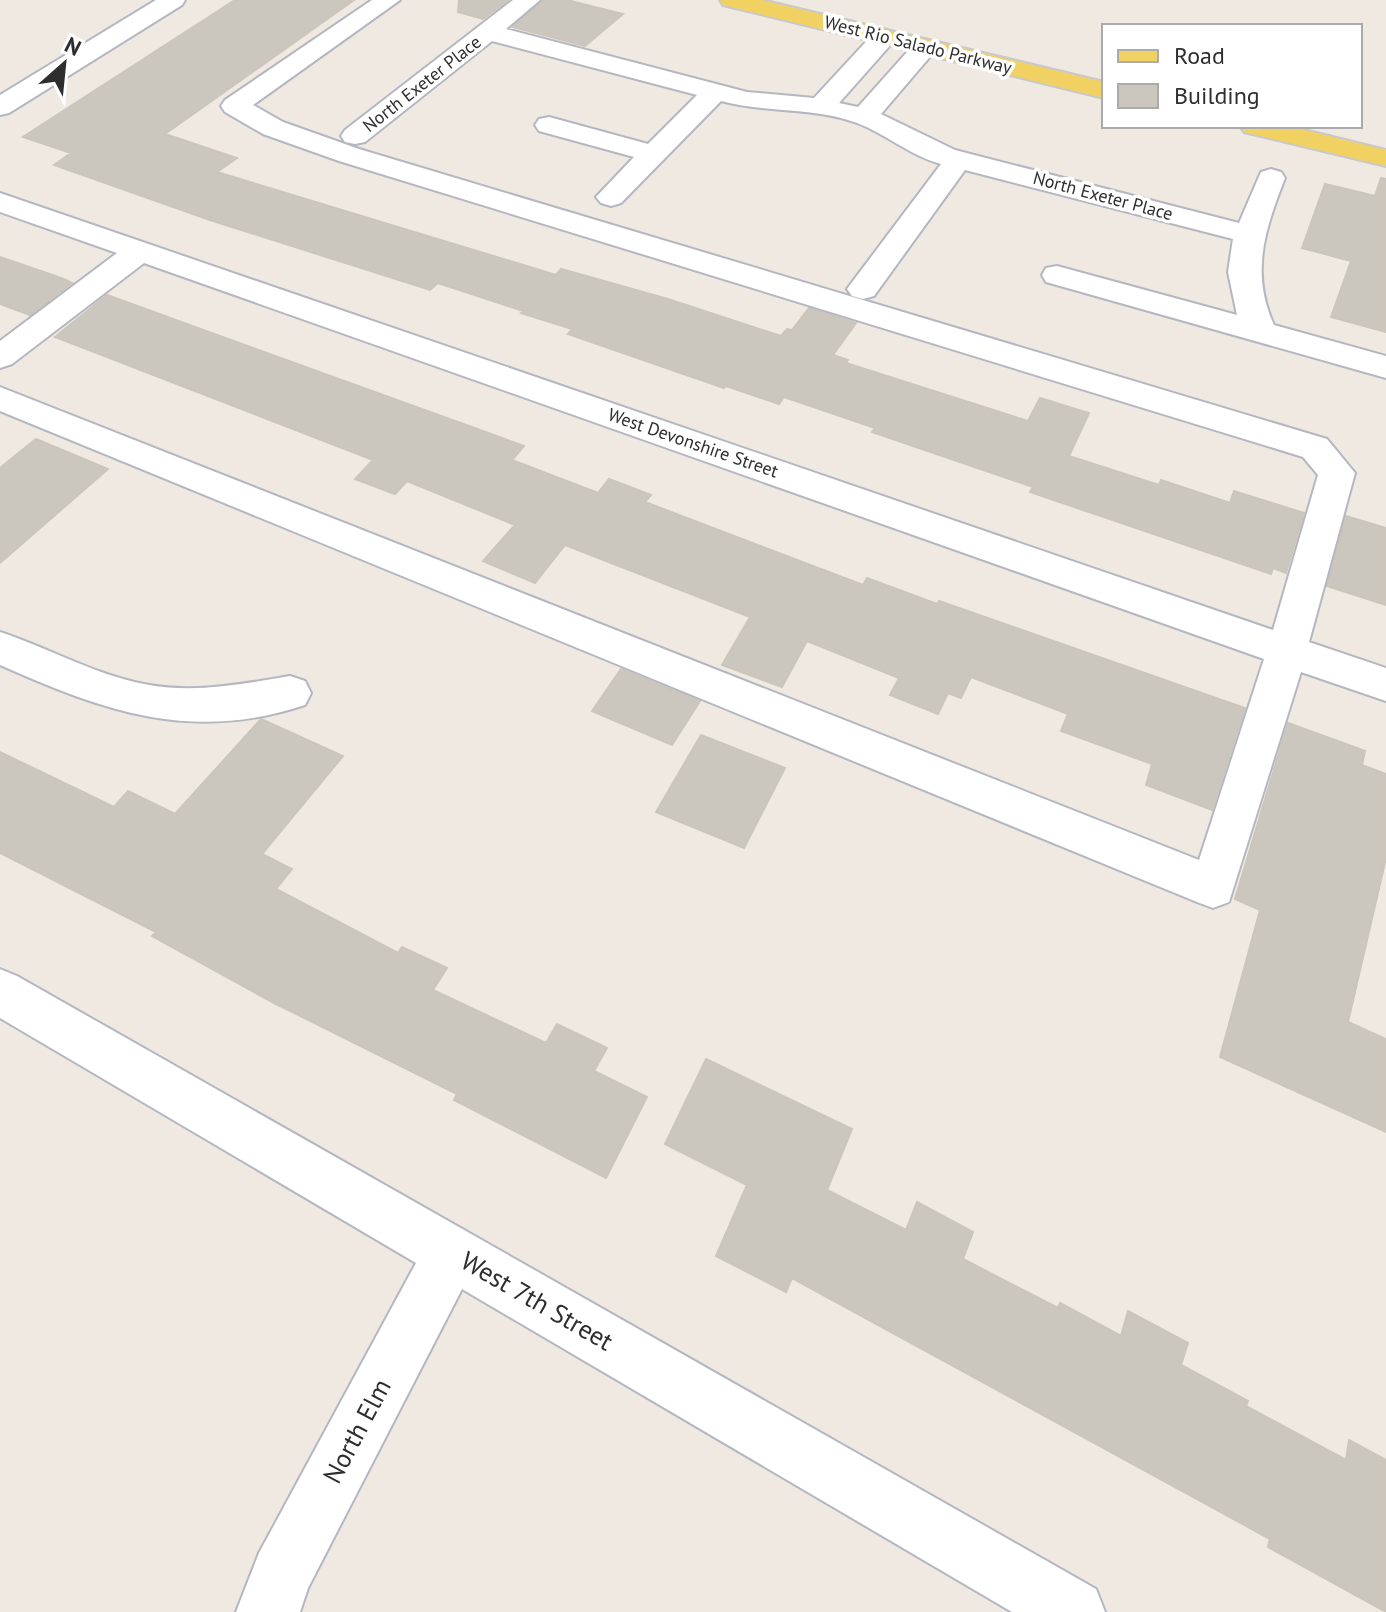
<svg xmlns="http://www.w3.org/2000/svg" width="1386" height="1612" font-family="'PT Sans',sans-serif">
<style>
.building{fill:#cbc7bf;stroke:#cbc5ba;stroke-width:2}
.lines{fill:none;stroke-linecap:round;stroke-linejoin:round}
.minor-casing{stroke:#b4b7c1;stroke-width:4}
.major-casing{stroke:#c9c9c9;stroke-width:4}
.minor{fill:#fff;fill-rule:evenodd}
.major{fill:#f2d163;fill-rule:evenodd}
.labels{text-anchor:middle;stroke-width:7;stroke-linejoin:round;paint-order:stroke}
.far-street-label{font-size:18px;fill:#2e2e2e;stroke:#fff}
.near-street-label{font-size:26px;fill:#2e2e2e;stroke:#fff}
</style>
<rect width="100%" height="100%" fill="#efe9e1"/>
<path class="building" d="M 235,0 L 354,0 L 165,134 L 237,158 L 217,172 L 556,275 L 561,269 L 668,299 L 781,336 L 787,329 L 792,330 L 809,308 L 856,323 L 833,355 L 848,360 L 846,363 L 1028,421 L 1040,398 L 1089,413 L 1069,456 L 1159,485 L 1161,480 L 1230,503 L 1234,491 L 1304,513 L 1286,573 L 1273,568 L 1271,574 L 1030,492 L 1033,487 L 872,432 L 875,428 L 784,397 L 779,404 L 726,386 L 724,388 L 568,334 L 572,329 L 521,313 L 523,311 L 438,283 L 430,290 L 210,220 L 54,165 L 71,153 L 23,137 Z
M 459,0 L 508,0 L 483,19 L 458,12 Z
M 543,0 L 567,0 L 623,14 L 585,46 L 513,27 Z
M 1381,178 L 1386,179 L 1386,332 L 1331,317 L 1351,261 L 1302,248 L 1325,184 L 1375,196 Z
M 0,257 L 64,279 L 72,283 L 30,315 L 0,304 Z
M 107,295 L 524,446 L 512,460 L 598,493 L 609,479 L 651,495 L 645,502 L 863,585 L 867,578 L 937,604 L 939,601 L 1245,708 L 1212,810 L 1146,785 L 1152,764 L 1061,731 L 1068,714 L 971,677 L 961,698 L 948,693 L 938,714 L 890,695 L 899,678 L 807,641 L 782,687 L 722,665 L 750,617 L 565,545 L 535,583 L 483,561 L 515,525 L 407,481 L 395,494 L 355,479 L 373,460 L 55,337 Z
M 36,439 L 108,469 L 0,563 L 0,468 Z
M 1346,516 L 1386,528 L 1386,605 L 1327,586 Z
M 621,669 L 700,701 L 672,745 L 592,711 Z
M 261,719 L 343,756 L 262,854 L 292,869 L 276,889 L 398,953 L 402,947 L 447,968 L 433,990 L 546,1043 L 557,1024 L 607,1048 L 594,1071 L 647,1097 L 606,1178 L 454,1100 L 457,1094 L 274,1003 L 152,936 L 156,932 L 0,853 L 0,752 L 114,807 L 128,791 L 175,814 Z
M 1288,723 L 1365,751 L 1362,765 L 1386,774 L 1386,858 L 1348,1022 L 1386,1039 L 1386,1132 L 1220,1057 L 1260,910 L 1235,899 Z
M 701,735 L 785,768 L 744,848 L 656,812 Z
M 706,1059 L 852,1129 L 827,1190 L 906,1230 L 917,1202 L 973,1232 L 963,1259 L 1058,1308 L 1060,1303 L 1121,1336 L 1128,1311 L 1188,1343 L 1181,1365 L 1248,1401 L 1246,1406 L 1346,1460 L 1349,1440 L 1386,1460 L 1386,1612 L 1268,1547 L 1270,1539 L 792,1278 L 786,1292 L 716,1256 L 747,1185 L 665,1144 Z"/>
<g class="lines">
<g class="minor-casing">
<path id="minor" d="M 156,0 L 185,0 L 182,5 L 9,113 L 0,115 L 0,95 Z
M 372,0 L 400,0 L 253,105 L 283,122 L 359,149 L 1327,439 L 1355,473 L 1309,642 L 1386,668 L 1386,701 L 1301,672 L 1229,902 L 1213,908 L 1197,902 L 0,411 L 0,387 L 1199,860 L 1264,659 L 144,263 L 12,364 L 0,368 L 0,341 L 117,253 L 0,212 L 0,193 L 1273,630 L 1318,475 L 1303,457 L 339,161 L 263,134 L 225,112 L 221,106 L 225,100 Z
M 513,0 L 540,0 L 506,29 L 747,92 L 814,98 L 875,32 L 893,32 L 897,37 L 893,42 L 839,103 L 858,107 L 916,42 L 934,42 L 938,47 L 934,52 L 881,114 L 955,150 L 1239,223 L 1261,172 L 1271,169 L 1281,172 L 1285,178 C 1265,229 1250,273 1274,325 L 1386,356 L 1386,378 L 1046,282 L 1042,275 L 1046,268 L 1057,266 L 1237,315 L 1228,272 L 1233,239 L 965,170 L 874,296 L 863,299 L 852,296 L 847,289 L 941,164 C 911,156 886,134 857,123 C 814,107 765,113 721,101 L 621,203 L 611,206 L 601,203 L 596,197 L 634,157 L 539,131 L 535,125 L 539,119 L 549,117 L 648,144 L 697,95 L 492,41 L 365,142 L 355,144 L 345,142 L 341,136 L 345,130 Z
M 0,632 C 49,648 93,674 144,684 C 192,694 242,684 290,676 L 305,681 L 311,693 L 305,705 C 191,743 104,711 0,665 Z
M 0,969 L 17,976 L 1096,1589 L 1105,1612 L 1012,1612 L 462,1289 L 308,1588 L 300,1612 L 236,1612 L 259,1553 L 416,1263 L 0,1018 Z"/>
</g>
<g class="major-casing">
<path id="major" d="M 720,0 L 762,0 L 1104,82 L 1104,98 L 723,5 Z
M 1240,126 L 1288,126 L 1386,150 L 1386,166 L 1244,132 Z"/>
</g>
<use href="#minor" class="minor"/>
<use href="#major" class="major"/>
</g>
<g class="labels">
<g class="far-street-label">
<text transform="translate(918 45) rotate(14)" y="6">West Rio Salado Parkway</text>
<text transform="translate(422 84) rotate(-38)" y="6">North Exeter Place</text>
<text transform="translate(1103 196) rotate(15)" y="6">North Exeter Place</text>
<text transform="translate(693 443) rotate(19)" y="6">West Devonshire Street</text>
</g>
<g class="near-street-label">
<text transform="translate(537 1301) rotate(30)" y="9">West 7th Street</text>
<text transform="translate(357 1431) rotate(-62)" y="9">North Elm</text>
</g>
</g>
<rect x="1102" y="24" width="260" height="104" fill="#ffffff" stroke="#ababab" stroke-width="2"/>
<rect x="1118" y="50" width="40" height="12" fill="#f2d163" stroke="#ababab" stroke-width="2"/>
<text x="1174" y="64" font-size="24" fill="#2e2e2e">Road</text>
<rect x="1118" y="84" width="40" height="24" fill="#cbc7bf" stroke="#ababab" stroke-width="2"/>
<text x="1174" y="104" font-size="24" fill="#2e2e2e">Building</text>
<g transform="translate(64 64) rotate(27)" stroke="#ffffff" stroke-width="6" paint-order="stroke">
<path d="M0-6L14 30L0 20L-14 30Z" fill="#2e2e2e"/>
<text y="-12" font-size="22" font-weight="bold" text-anchor="middle" fill="#2e2e2e">N</text>
</g>
</svg>
